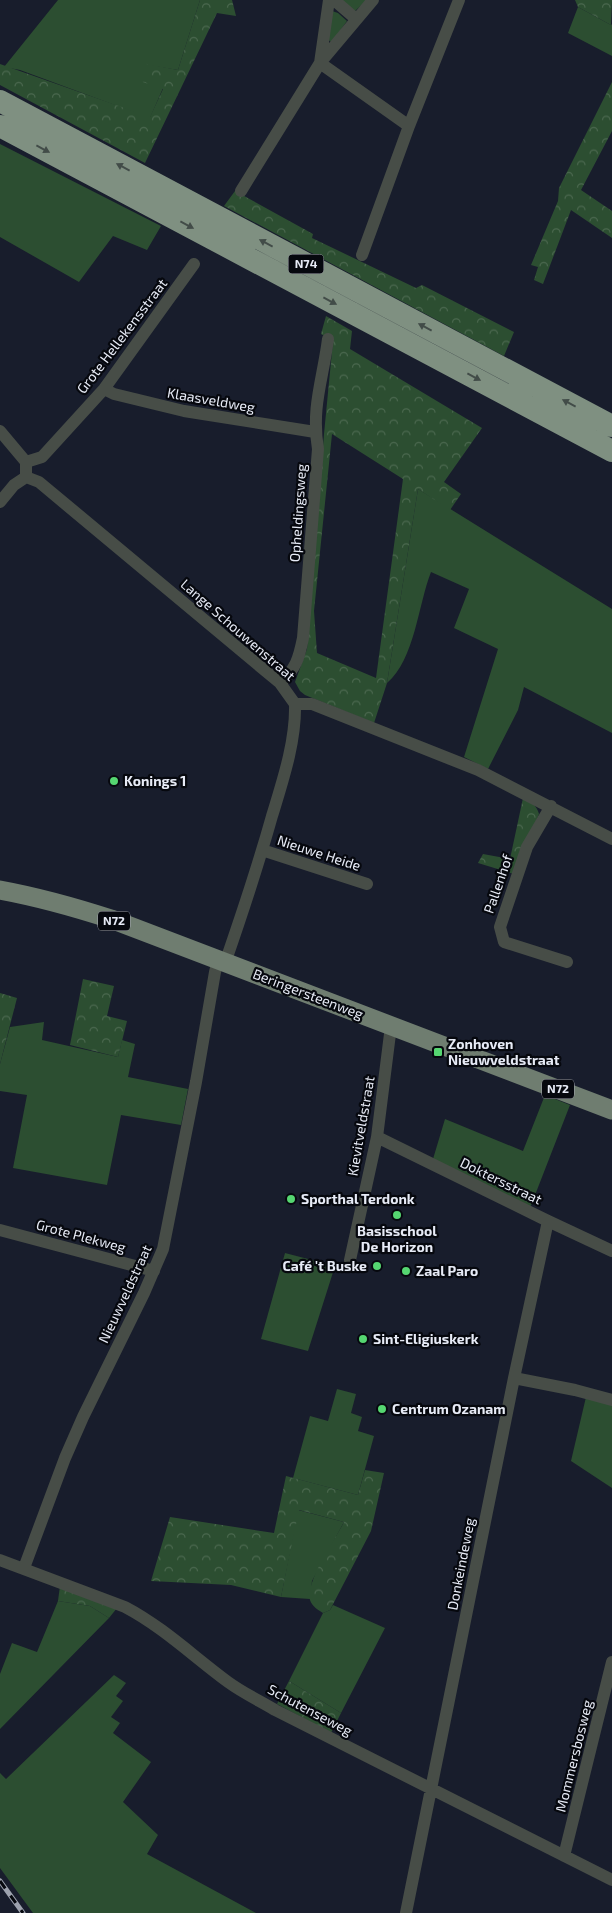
<svg xmlns="http://www.w3.org/2000/svg" width="612" height="1913" font-family="'Exo 2',sans-serif">
<style>
.green{fill:#2c4e31}
.forest{fill:url(#forest-crowns);fill-rule:evenodd}
.lines{fill:none;stroke-linecap:round;stroke-linejoin:round}
.street{stroke:#474d47;stroke-width:12}
.primary{stroke:#6f7d70;stroke-width:19}
.highway{stroke:#7f9081;stroke-width:22}
.rail-casing{stroke:#9da2ae;stroke-width:5}
.rail{stroke:#06080e;stroke-width:3;stroke-dasharray:9;stroke-linecap:butt}
.oneway{fill:#424c48}
.poi-dot{fill:#55d671;stroke:#06080e;stroke-width:2}
.labels{text-anchor:middle;stroke-width:4.5;stroke-linejoin:round;paint-order:stroke}
.shield{fill:#06080e;stroke:#a4a7b0;stroke-width:1}
.shield-label{font-size:12px;font-weight:bold;fill:#e7ebf6}
.street-label{font-size:14px;fill:#e7ebf6;stroke:#06080e}
.poi-label{font-size:14px;font-weight:bold;fill:#e7ebf6;stroke:#06080e;text-anchor:start}
</style>
<defs>
<pattern id="forest-crowns" width="20" height="18" patternUnits="userSpaceOnUse" patternTransform="scale(1.25)"><rect width="20" height="18" fill="#2c4e31"/><path d="M2 6a3 3 0 1 1 6 0M12 15a3 3 0 1 1 6 0" fill="none" stroke="#4b684f"/></pattern>
</defs>
<rect width="100%" height="100%" fill="#181d2c"/>
<path class="green" d="M 58,0 L 200,0 L 178,70 L 142,64 L 163,88 L 150,118 L 20,70 L 4,67 Z
M 341,0 L 367,0 L 355,11 Z
M 578,7 L 611,25 L 612,24 L 612,56 L 568,33 Z
M 332,11 L 338,13 L 347,21 L 332,42 L 328,40 Z
M 0,144 L 161,226 L 147,250 L 113,236 L 79,282 L 0,237 Z
M 418,489 L 612,609 L 612,733 L 524,687 L 518,710 L 488,769 L 464,757 L 498,649 L 454,628 L 469,589 L 431,572 C 418,605 415,659 387,683 Z
M 44,1022 L 42,1040 L 118,1057 L 122,1040 L 135,1044 L 128,1077 L 188,1089 L 181,1125 L 121,1115 L 107,1185 L 13,1168 L 27,1095 L 0,1091 L 0,1064 L 10,1027 Z
M 545,1095 L 570,1105 L 530,1208 L 433,1159 L 445,1119 L 523,1151 Z
M 285,1253 L 335,1266 L 308,1351 L 261,1339 Z
M 337,1389 L 356,1394 L 351,1413 L 362,1417 L 358,1431 L 374,1436 L 358,1495 L 293,1478 L 310,1416 L 328,1421 Z
M 586,1397 L 612,1405 L 612,1488 L 571,1461 Z
M 298,1510 L 344,1522 L 312,1581 L 310,1599 L 281,1597 Z
M 58,1601 L 90,1606 L 109,1618 L 0,1729 L 0,1674 L 12,1643 L 37,1652 Z
M 333,1605 L 385,1628 L 341,1713 L 289,1681 L 323,1613 L 330,1610 Z
M 114,1675 L 126,1683 L 116,1696 L 123,1701 L 111,1717 L 120,1723 L 113,1733 L 151,1762 L 123,1802 L 158,1835 L 147,1854 L 256,1913 L 33,1913 L 0,1868 L 0,1773 L 6,1779 Z"/>
<path class="forest" d="M 200,0 L 232,0 L 236,16 L 217,13 L 145,163 L 0,85 L 0,64 L 150,117 L 163,89 L 137,80 L 142,63 L 178,70 Z
M 575,0 L 612,0 L 611,25 L 578,7 Z
M 612,82 L 612,131 L 581,190 L 612,211 L 612,238 L 571,210 L 543,284 L 534,280 L 538,267 L 531,265 L 558,201 L 559,188 Z
M 235,191 L 313,234 L 312,238 L 416,288 L 422,285 L 514,332 L 504,356 L 224,206 Z
M 326,316 L 352,331 L 350,349 L 482,428 L 444,482 L 461,494 L 450,510 L 418,489 L 387,683 L 374,723 L 305,695 L 300,691 L 295,682 L 307,649 L 324,434 L 333,341 L 321,334 ZM 332,434 L 403,479 L 376,678 L 317,653 L 314,611 Z
M 523,798 C 530,802 537,805 539,814 L 514,874 L 478,863 L 483,854 L 510,859 Z
M 83,979 L 114,986 L 107,1016 L 127,1021 L 118,1057 L 70,1045 Z
M 0,993 L 17,998 L 0,1064 Z
M 365,1470 L 384,1473 L 371,1531 L 330,1610 L 323,1613 C 318,1610 312,1606 310,1600 C 306,1580 335,1540 344,1522 L 299,1510 L 281,1597 L 231,1585 L 151,1581 L 170,1517 L 274,1533 L 286,1476 L 358,1495 Z
M 60,1586 L 117,1608 L 109,1618 L 90,1606 L 58,1601 Z
M 289,1681 L 341,1713 L 331,1733 L 277,1704 Z"/>
<g class="lines">
<path class="street" d="M 329,0 L 320,63 L 409,126
M 334,0 L 356,19
M 241,191 L 320,63 L 373,0
M 362,255 L 409,126 L 459,0
M 104,389 L 114,394 L 184,411 L 315,432
M 0,431 L 26,462 L 26,477 L 39,482 L 280,683 L 295,704
M 26,462 L 42,457 L 104,389 L 194,264
M 0,502 L 14,485 L 26,477
M 280,683 C 296,669 299,658 303,638 L 318,449 C 311,407 323,379 328,339
M 295,704 L 312,704 L 478,770 L 612,839
M 551,806 L 527,847 L 500,927 L 504,942 L 567,962
M 262,850 L 367,884
M 225,963 C 242,914 258,866 272,816 C 283,780 296,741 295,704
M 377,1137 L 548,1221 L 612,1251
M 0,1230 L 154,1271
M 350,1260 L 377,1137 L 391,1026
M 514,1378 L 575,1390 L 612,1400
M 0,1560 L 125,1607 C 163,1627 194,1657 228,1682 C 243,1693 260,1701 275,1710 L 612,1880
M 24,1568 L 65,1458 L 83,1417 L 144,1293 L 163,1249 L 196,1082 L 215,972 L 218,960
M 564,1856 L 612,1662
M 406,1913 L 514,1378 L 548,1221"/>
<path class="primary" d="M 0,890 C 38,897 74,907 111,919 L 612,1110"/>
<path class="highway" d="M 0,101 L 612,426
M 0,126 L 612,451"/>
<g class="rail-casing">
<path id="rail" d="M 0,1881 L 23,1913"/>
</g>
<use href="#rail" class="rail"/>
</g>
<defs><path id="oneway-solid" d="M-6-.8H1V-3.2L6.5 0L1 3.2V.8H-6Z" transform="scale(1.25)"/></defs>
<g class="oneway">
<use href="#oneway-solid" transform="translate(43 149) rotate(28)"/>
<use href="#oneway-solid" transform="translate(123 167) rotate(-152)"/>
<use href="#oneway-solid" transform="translate(187 225) rotate(28)"/>
<use href="#oneway-solid" transform="translate(266 243) rotate(-152)"/>
<use href="#oneway-solid" transform="translate(330 301) rotate(28)"/>
<use href="#oneway-solid" transform="translate(425 327) rotate(-152)"/>
<use href="#oneway-solid" transform="translate(474 377) rotate(28)"/>
<use href="#oneway-solid" transform="translate(569 403) rotate(-152)"/>
</g>
<g class="poi-dot">
<circle cx="114" cy="781" r="5"/>
<rect x="433" y="1047" width="10" height="10" rx="2.5"/>
<circle cx="291" cy="1199" r="5"/>
<circle cx="397" cy="1215" r="5"/>
<circle cx="377" cy="1266" r="5"/>
<circle cx="406" cy="1271" r="5"/>
<circle cx="363" cy="1339" r="5"/>
<circle cx="382" cy="1409" r="5"/>
</g>
<g class="labels">
<g class="shield">
<rect x="288.5" y="254.5" width="35" height="19" rx="4"/>
<rect x="98" y="911.5" width="32" height="19" rx="4"/>
<rect x="542" y="1079.5" width="32" height="19" rx="4"/>
</g>
<g class="shield-label">
<text x="306" y="268">N74</text>
<text x="114" y="925">N72</text>
<text x="558" y="1093">N72</text>
</g>
<g class="street-label">
<text transform="translate(122 336) rotate(-53)" y="5">Grote Hellekensstraat</text>
<text transform="translate(211 400) rotate(10)" y="5">Klaasveldweg</text>
<text transform="translate(298 513) rotate(-86)" y="5">Opheldingsweg</text>
<text transform="translate(238 630) rotate(41)" y="5">Lange Schouwenstraat</text>
<text transform="translate(319 853) rotate(18)" y="5">Nieuwe Heide</text>
<text transform="translate(498 884) rotate(-71)" y="5">Pallenhof</text>
<text transform="translate(308 994) rotate(21)" y="5">Beringersteenweg</text>
<text transform="translate(361 1126) rotate(-80)" y="5">Kievitveldstraat</text>
<text transform="translate(501 1181) rotate(26)" y="5">Doktersstraat</text>
<text transform="translate(81 1236) rotate(15)" y="5">Grote Plekweg</text>
<text transform="translate(125 1294) rotate(-65)" y="5">Nieuwveldstraat</text>
<text transform="translate(461 1564) rotate(-79)" y="5">Donkeindeweg</text>
<text transform="translate(310 1710) rotate(28)" y="5">Schutenseweg</text>
<text transform="translate(574 1756) rotate(-76)" y="5">Mommersbosweg</text>
</g>
<g class="poi-label">
<text x="124" y="786">Konings 1</text>
<text x="448" y="1049">Zonhoven<tspan x="448" dy="16">Nieuwveldstraat</tspan></text>
<text x="301" y="1204">Sporthal Terdonk</text>
<text x="397" y="1236" text-anchor="middle">Basisschool<tspan x="397" dy="16">De Horizon</tspan></text>
<text x="367" y="1271" text-anchor="end">Café 't Buske</text>
<text x="416" y="1276">Zaal Paro</text>
<text x="373" y="1344">Sint-Eligiuskerk</text>
<text x="392" y="1414">Centrum Ozanam</text>
</g>
</g>
</svg>
